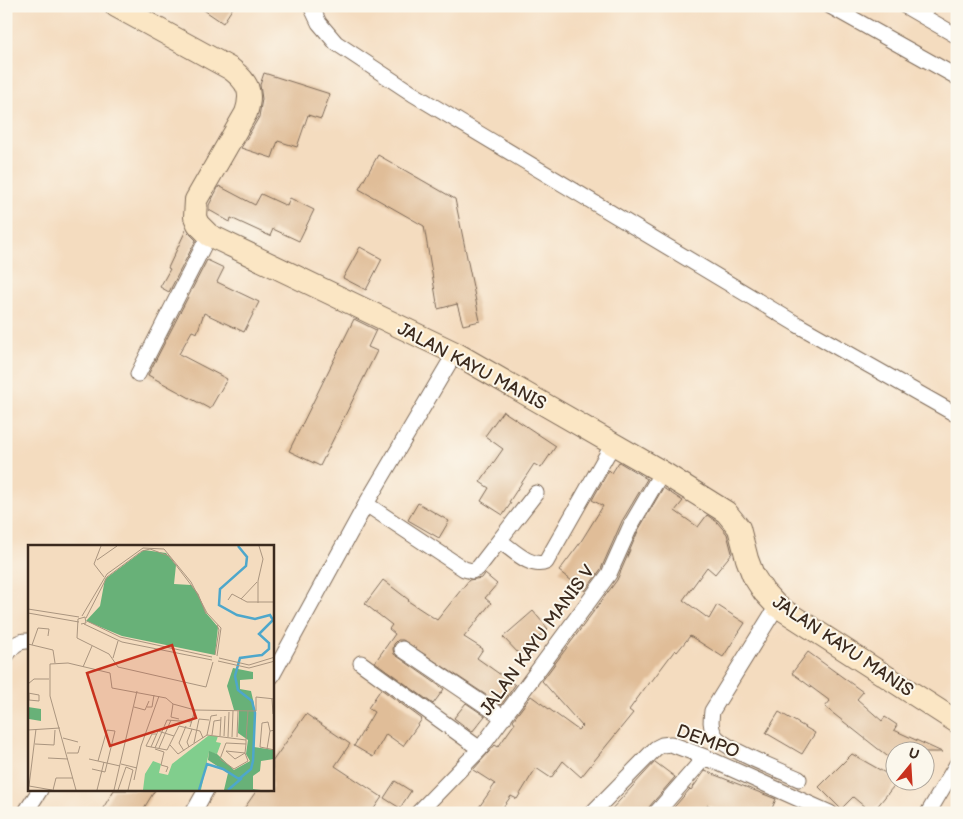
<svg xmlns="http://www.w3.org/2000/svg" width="963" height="819" font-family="'Balsamiq Sans',sans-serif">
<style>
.building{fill:#e0bd98}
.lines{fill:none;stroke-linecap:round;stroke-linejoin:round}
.street-casing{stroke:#7c6856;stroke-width:17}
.secondary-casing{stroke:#7c6856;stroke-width:24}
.street{stroke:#fff;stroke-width:15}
.secondary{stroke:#fbe6c4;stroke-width:22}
.labels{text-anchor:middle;stroke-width:4;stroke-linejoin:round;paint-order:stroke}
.street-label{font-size:18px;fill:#3b2a1e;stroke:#fbf7ec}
.inset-river{fill:none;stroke:#4ea7cb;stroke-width:2.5}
.inset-road{fill:none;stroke:#aa957f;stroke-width:1}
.view{fill:#c8321e;fill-opacity:0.15;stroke:#c8321e;stroke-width:2.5}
.inset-edge{fill:none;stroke:#3b2a1e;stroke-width:2.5}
</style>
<rect width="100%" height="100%" fill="#fbf7ec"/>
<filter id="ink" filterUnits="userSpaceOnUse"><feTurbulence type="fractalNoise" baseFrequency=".02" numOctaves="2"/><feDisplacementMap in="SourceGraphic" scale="10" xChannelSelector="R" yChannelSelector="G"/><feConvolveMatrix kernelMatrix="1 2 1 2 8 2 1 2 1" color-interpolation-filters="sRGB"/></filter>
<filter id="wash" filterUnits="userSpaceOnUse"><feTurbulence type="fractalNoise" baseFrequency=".0096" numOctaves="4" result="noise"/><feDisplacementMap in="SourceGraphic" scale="20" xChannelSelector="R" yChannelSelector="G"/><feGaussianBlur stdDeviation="1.12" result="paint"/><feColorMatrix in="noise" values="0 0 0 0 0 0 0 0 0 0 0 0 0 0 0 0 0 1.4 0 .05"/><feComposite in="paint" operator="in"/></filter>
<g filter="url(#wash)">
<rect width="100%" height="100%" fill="#f4dcbf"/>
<g id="blocks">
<path class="building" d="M 198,6 L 234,6 L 223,23 Z
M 264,73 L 330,94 L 321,119 L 308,115 L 297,147 L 278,141 L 272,158 L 241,148 L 259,117 L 262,99 L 260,85 Z
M 378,155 L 455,199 L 480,321 L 463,325 L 457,304 L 438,309 L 424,226 L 359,189 Z
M 219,186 L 255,205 L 261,194 L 287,206 L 290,198 L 314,210 L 299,241 L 273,229 L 270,236 L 231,218 L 230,222 L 209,210 L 209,205 Z
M 186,230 L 196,240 L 169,292 L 160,287 L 170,269 L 168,268 Z
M 360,247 L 382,259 L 366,290 L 343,278 Z
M 207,260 L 224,268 L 217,282 L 259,302 L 244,332 L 204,313 L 197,333 L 192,331 L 179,354 L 227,379 L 210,409 L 148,375 Z
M 354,319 L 376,330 L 368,347 L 377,351 L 320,466 L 289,451 Z
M 503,411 L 556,446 L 541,468 L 534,464 L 509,502 L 511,503 L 503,515 L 481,501 L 489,488 L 480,482 L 503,449 L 485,436 Z
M 619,462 L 647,479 L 622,521 L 601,569 L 585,591 L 559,571 L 580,543 L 603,506 L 592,500 L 609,470 L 612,473 Z
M 663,488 L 683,501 L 675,511 L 698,527 L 707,515 L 717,522 L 727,534 L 732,553 L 715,574 L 707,567 L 683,600 L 709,619 L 717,605 L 745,623 L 723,657 L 690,636 L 677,652 L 675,650 L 651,682 L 650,681 L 629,710 L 633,713 L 581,777 L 563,761 L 551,778 L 536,768 L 517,799 L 511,796 L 499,813 L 475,813 L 495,784 L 473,770 L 495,745 L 498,747 L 515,723 L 513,720 L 531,696 L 578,730 L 582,726 L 542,681 L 617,580 L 639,529 Z
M 418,503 L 449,521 L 439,538 L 408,520 Z
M 485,574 L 497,584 L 485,598 L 491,603 L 464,637 L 483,649 L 477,658 L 515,685 L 501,705 L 403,640 L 398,640 L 394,644 L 393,649 L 394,654 L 444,689 L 433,704 L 375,662 L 395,634 L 389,629 L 392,625 L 365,604 L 383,580 L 409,600 L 408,601 L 437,620 L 469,580 L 482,578 Z
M 533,611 L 548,629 L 519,654 L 503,637 Z
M 808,652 L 863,692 L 857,699 L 882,721 L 885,717 L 897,725 L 894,730 L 942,752 L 896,752 L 896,763 L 825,707 L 830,701 L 792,673 Z
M 381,689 L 422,719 L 403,746 L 386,734 L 373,757 L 354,746 L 374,712 L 368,708 Z
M 466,703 L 485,716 L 472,732 L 454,718 Z
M 779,712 L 815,733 L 802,754 L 766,733 Z
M 306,714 L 350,744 L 335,766 L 382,797 L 371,813 L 241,813 L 257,790 L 272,790 L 272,762 Z
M 852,754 L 896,779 L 896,782 L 897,782 L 872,813 L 853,797 L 841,809 L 819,787 Z
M 655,762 L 675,777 L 649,807 L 647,813 L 608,813 Z
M 705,771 L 776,799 L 770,813 L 726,813 L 707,805 L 703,813 L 669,813 L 690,789 L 691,790 Z
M 395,781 L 411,791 L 400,808 L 384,798 Z
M 114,790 L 155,790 L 141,813 L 100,813 Z"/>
</g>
</g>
<g filter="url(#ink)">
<use href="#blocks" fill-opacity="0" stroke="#7c6856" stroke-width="1"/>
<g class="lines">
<g class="street-casing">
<path id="street" d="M 311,6 L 319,23 L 336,43 L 413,94 L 798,325 L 957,415
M 830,6 L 957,77
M 905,6 L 957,36
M 138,374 L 209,235
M 366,504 L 464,569 L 472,571 L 478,568 L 536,493
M 500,541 C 513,550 531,569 546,562 L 613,444
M 777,606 L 712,711 C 711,719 710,726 714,734 C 721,748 782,771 799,779
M 402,649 L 504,718
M 6,656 C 12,647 17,640 29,641
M 361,663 L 480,749
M 272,676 L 366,504 L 455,353
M 25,813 L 40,790
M 193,813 L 206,790
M 418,813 L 480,749 L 609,574 L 631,525 L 662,472
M 592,813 L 656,748 L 662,745 L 671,744 L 705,757 L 830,813
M 656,813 L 705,757
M 928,813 L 957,764"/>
</g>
<g class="secondary-casing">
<path id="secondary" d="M 116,6 L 231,69 C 248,82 253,92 246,113 L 196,200 L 195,217 L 198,224 L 209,235 L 455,353 L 662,472 L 726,512 L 739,528 L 747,559 L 753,575 L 764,592 L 777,606 L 957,722"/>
</g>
<use href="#street" class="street"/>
<use href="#secondary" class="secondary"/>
</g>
</g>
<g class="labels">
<g class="street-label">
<text transform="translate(472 366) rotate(28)" y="6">JALAN KAYU MANIS</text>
<text transform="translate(537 640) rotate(-54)" y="6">JALAN KAYU MANIS V</text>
<text transform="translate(843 646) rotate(34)" y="6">JALAN KAYU MANIS</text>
<text transform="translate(708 741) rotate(20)" y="6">DEMPO</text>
</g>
</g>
<g transform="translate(28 545)">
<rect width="246" height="246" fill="#f4dcbf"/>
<path d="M 180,191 L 190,191 L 188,197 L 193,198 L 189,209 L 181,207 L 173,245 L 115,245 L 117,229 L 125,216 L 133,219 L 131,228 L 140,230 L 144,219 Z" fill="#81ce8d"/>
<path d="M 116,5 L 138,8 L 148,20 L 146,39 L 163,40 L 170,49 L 178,68 L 190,82 L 187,110 L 94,91 L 58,76 L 72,61 L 77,34 ZM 205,123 L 225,127 L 225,134 L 212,135 L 212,144 L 223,146 L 226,159 L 226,202 L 246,205 L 246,214 L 233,216 L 232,226 L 225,231 L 225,244 L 233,245 L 196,245 L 200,228 L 180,215 L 181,206 L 189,209 L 206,225 L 222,216 L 218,209 L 220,195 L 210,188 L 211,165 L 206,165 L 199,141 ZM 0,162 L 13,164 L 13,176 L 1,174 L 0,184 Z" fill="#68b178"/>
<path class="inset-river" d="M 171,245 L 179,219 L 195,224 L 211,234 L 223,224 L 225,216 L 227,168 L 224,156 L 210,145 L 207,131 L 212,113 L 234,110 L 241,104 L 241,98 L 231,89 L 245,75 L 242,70 L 227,74 L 209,70 L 191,60 L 192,44 L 218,21 L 219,12 L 210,1M 200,245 L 214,233"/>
<path class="inset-road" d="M 73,1 L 66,19 L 76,32M 69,15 L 89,1M 213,54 L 229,37M 200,55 L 204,49 L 219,57 L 247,57M 230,58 L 230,36 L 235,14 L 231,1M 0,64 L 51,72M 0,68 L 51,77M 54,71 L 79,29 L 115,3 L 136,4 L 163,37 L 179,68 L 193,83 L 189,111M 58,73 L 79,32 L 114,6 L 122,4 L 141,11 L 170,49 L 178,69M 59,76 L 92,92 L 184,112M 53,79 L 58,78 L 57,72 L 50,74 L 49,93 L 81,109 L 90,122 L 178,142 L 185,117M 56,79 L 94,97 L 184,115M 0,99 L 25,105 L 27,118M 4,100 L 10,83 L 21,84 L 20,91M 187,110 L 191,85 L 189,80M 85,113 L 90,96M 191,113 L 221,120 L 247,112M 190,116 L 221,123 L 247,116M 55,122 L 64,101M 0,139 L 6,134 L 21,134M 0,148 L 11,150 L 11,156 L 1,155 L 1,149M 244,154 L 245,169M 145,159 L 143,172 L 151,174M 106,162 L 117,165 L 121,156M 119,162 L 124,162 L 126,150M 162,182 L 167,165M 0,185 L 32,183M 242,186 L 240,177 L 234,178 L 232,202 L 247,205M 179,190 L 183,171 L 189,170M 184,190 L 186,176 L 193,175M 192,191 L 193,172M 196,191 L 197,171M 200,192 L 201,167M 204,192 L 205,166M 209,192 L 210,166M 35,193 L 50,197M 166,198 L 171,174 L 181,175M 7,199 L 26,200 L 27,185M 218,199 L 198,198 L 192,214 L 206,224 L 220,216 L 217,208 L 218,199 L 218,195 L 220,166M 142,200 L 150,209 L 179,190 L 218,195M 118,201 L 139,205 L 151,181 L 172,186 L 175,193M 118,201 L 124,189 L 128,189M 123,202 L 130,186 L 146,191M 161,202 L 159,197 L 164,184M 127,203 L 139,175 L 164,177M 131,203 L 143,175M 127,204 L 136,207 L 133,220 L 140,222 L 138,227M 239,204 L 242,186 L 247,185M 156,206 L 151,198 L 158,181M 198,206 L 207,214 L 217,208M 198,206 L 217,208M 39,208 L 50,208 L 52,201M 20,213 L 40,214M 61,214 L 92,221M 93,219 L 109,223M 64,224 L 77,227 L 87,186 L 79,185 L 70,216M 106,235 L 113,201 L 131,151M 1,241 L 8,184M 1,241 L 24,245M 25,245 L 28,233 L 45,233M 48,245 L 22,151 L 22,119 L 40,118 L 82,128 L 84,143 L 138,153 L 145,159 L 167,165 L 228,166 L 228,152 L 247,154M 69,245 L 76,217M 86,245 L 109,146M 90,245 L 98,222 L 105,225 L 100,245"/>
<path class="view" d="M 144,100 L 168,173 L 82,201 L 59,128 Z"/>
<rect width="246" height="246" class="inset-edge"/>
</g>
<rect width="963" height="819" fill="none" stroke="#fbf7ec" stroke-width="25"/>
<g transform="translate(910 766) rotate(18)"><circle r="24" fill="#fbf7ec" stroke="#aea59a"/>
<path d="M0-4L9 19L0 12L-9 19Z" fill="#c8321e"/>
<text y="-8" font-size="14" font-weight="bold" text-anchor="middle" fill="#3b2a1e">U</text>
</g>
</svg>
